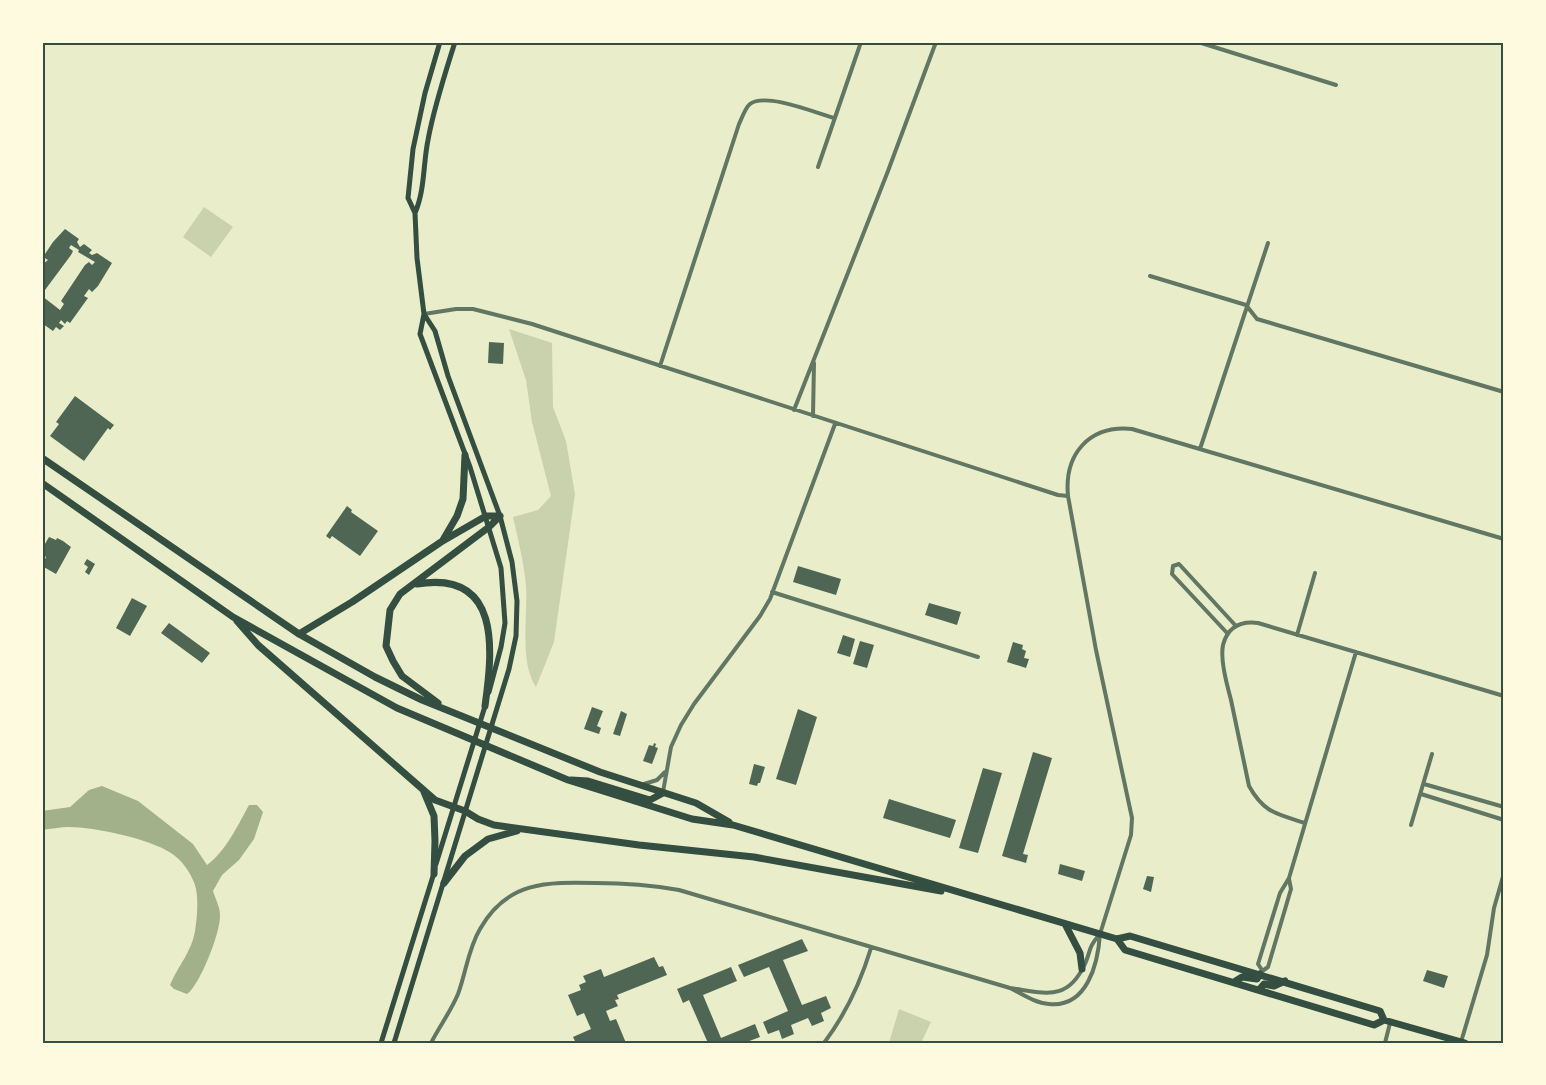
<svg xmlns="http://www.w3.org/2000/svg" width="1546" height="1085" font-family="'DM Sans',sans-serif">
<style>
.green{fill:#cad2ad}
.water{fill:#a3b18a}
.building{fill:#4f6655}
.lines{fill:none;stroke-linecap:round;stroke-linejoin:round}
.minor{stroke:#617663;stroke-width:4}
.secondary{stroke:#344e41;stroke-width:5}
.trunk{stroke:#344e41;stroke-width:7}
.neatline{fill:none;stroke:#344e41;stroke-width:2}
</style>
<rect width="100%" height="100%" fill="#e9edc9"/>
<path class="green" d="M 204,207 L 233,227 L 211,257 L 183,237 Z
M 509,329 L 552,343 L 553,407 L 566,441 L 575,494 L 554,642 L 536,687 C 519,662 528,616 526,586 C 524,563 518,539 513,517 L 538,510 L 551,496 L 532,422 L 526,380 Z
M 899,1009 L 931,1022 L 921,1043 L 889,1043 Z"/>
<path class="water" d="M 102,786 L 138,801 L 193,844 L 207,865 C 226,851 238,825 249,805 L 257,805 L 263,812 L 254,839 L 239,860 L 222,875 L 213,891 C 215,898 220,907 220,915 C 221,931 200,985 187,994 L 174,989 L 170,985 C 178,966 192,951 195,931 C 197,918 199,898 195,885 C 191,873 182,860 171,853 C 150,839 94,827 69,827 C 60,827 51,829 42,830 L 42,811 L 70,807 L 89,790 Z"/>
<path class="building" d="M 65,229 L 79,239 L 77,242 L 80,247 L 84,244 L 92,250 L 89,253 L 92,255 L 97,253 L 112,263 L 98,286 L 92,292 L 89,289 L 84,296 L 88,298 L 70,323 L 67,321 L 65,324 L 61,320 L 59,323 L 64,326 L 60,330 L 56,327 L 53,331 L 43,324 L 44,321 L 42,323 L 42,296 L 60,310 L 64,304 L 61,301 L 85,265 L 89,262 L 92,265 L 95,262 L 78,252 L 79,250 L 71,245 L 69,248 L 73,251 L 71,255 L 45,290 L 42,288 L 42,265 L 43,266 L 43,264 L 48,260 L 43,257 L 53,242 Z
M 489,342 L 504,343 L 503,364 L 488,363 Z
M 75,396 L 114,425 L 110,430 L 108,428 L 84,461 L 50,436 L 59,424 L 56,422 Z
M 347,506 L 352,510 L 351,512 L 378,531 L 360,556 L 332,536 L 330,539 L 326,536 Z
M 49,537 L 56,540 L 57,538 L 63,541 L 71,547 L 56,574 L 42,566 L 46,557 L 42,554 L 42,549 Z
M 87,559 L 95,564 L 89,575 L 85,572 L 88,567 L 84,564 Z
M 798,566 L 841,579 L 836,595 L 793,582 Z
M 132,598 L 147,606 L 130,636 L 116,628 Z
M 929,603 L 961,612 L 957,625 L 925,615 Z
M 169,623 L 210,653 L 202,663 L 161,633 Z
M 843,635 L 855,639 L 850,657 L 837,653 Z
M 860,641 L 874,645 L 867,668 L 853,664 Z
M 1013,642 L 1023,645 L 1022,649 L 1026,651 L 1024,658 L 1029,659 L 1026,668 L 1007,662 Z
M 592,707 L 603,711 L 597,726 L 601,728 L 599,734 L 584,729 Z
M 798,709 L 817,717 L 796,785 L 776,779 Z
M 621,711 L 627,714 L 620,736 L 613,734 Z
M 654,743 L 656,744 L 655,747 L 658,748 L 652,764 L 643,761 L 649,745 L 653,746 Z
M 1033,752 L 1052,758 L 1023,854 L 1028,855 L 1026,863 L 1002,856 Z
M 754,764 L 765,767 L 760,783 L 758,783 L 757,786 L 749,784 Z
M 983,768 L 1002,773 L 978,853 L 959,848 Z
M 889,799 L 956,820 L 950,838 L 883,818 Z
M 1060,864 L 1085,871 L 1082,881 L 1058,874 Z
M 1147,876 L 1154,877 L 1151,892 L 1143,889 Z
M 802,939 L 808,951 L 783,960 L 802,1005 L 826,996 L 831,1008 L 821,1013 L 824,1021 L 812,1026 L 808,1018 L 791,1025 L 794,1034 L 782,1039 L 779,1030 L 768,1034 L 763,1022 L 788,1011 L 769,967 L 744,977 L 738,965 Z
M 654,957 L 659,967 L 663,966 L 667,975 L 617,995 L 619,999 L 615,1000 L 618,1006 L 606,1011 L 610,1021 L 616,1019 L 626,1043 L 605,1043 L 604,1041 L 599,1043 L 576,1043 L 573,1037 L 591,1029 L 584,1013 L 577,1016 L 568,995 L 581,990 L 579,985 L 586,982 L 583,976 L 601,969 L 604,977 Z
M 731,967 L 737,981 L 703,995 L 721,1038 L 755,1024 L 760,1037 L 744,1043 L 708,1043 L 689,1000 L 683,1003 L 677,989 Z
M 1427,970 L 1448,976 L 1444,988 L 1423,981 Z"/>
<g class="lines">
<path class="minor" d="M 1198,42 L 1336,85
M 818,167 L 861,42
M 1150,276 L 1246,305 L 1257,319 L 1504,392
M 424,314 L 456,309 L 473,309 L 532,324 L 1058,495 L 1068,496
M 660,366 L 739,124 C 742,118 745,108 750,104 C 766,92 816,113 834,118
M 794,410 L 888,171 L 936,42
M 813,416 L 814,363
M 1200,449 L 1268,243
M 772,592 L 978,657
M 1228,634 L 1172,574 L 1173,566 L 1179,564 L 1236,626
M 1297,635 L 1315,573
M 644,784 L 657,780 L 665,772
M 1424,784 L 1504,807
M 663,792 L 671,747 L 681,725 L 694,704 L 760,616 L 770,599 L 835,424
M 1421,794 L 1504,820
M 1305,823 C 1277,814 1264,813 1249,786 C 1243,757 1237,729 1231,700 C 1227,685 1220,660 1223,645 C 1228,626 1241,621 1258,623 L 1504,696
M 1411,825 L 1432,754
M 1262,970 L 1258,964 L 1280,893 L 1289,878 L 1356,652
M 1261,972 L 1268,967 L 1291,889 L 1289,879
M 1010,988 C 1022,994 1035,1003 1049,1004 C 1087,1008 1098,964 1100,934 L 1131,835 L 1132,818 L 1096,650 L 1068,496 C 1064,454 1089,425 1132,429 L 1504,539
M 1461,1042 L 1487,955 L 1494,908 L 1504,873
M 431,1043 C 439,1027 451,1011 458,994 C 466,973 468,949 480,929 C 507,881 547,882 596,883 C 625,883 651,885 679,890 L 1010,988 C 1046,993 1067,1002 1085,964 C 1091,950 1088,948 1099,935
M 824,1043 C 845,1015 861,981 871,948
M 1385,1043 L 1390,1023"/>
<path class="secondary" d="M 440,42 L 425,93 L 413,149 L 408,198 L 415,213 L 417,258 L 424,314 L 420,334 L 470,467 L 501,568 L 505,623 L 501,647 L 489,692
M 415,213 C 425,190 423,164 428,140 C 434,107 445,74 455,42
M 436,864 L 486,703
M 381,1043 L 434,873
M 394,1043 L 509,669 L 516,636 L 517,601 L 512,562 L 500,516 L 448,376 L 435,331 L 424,314"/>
<path class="trunk" d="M 42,458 L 299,634 L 375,677 L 422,700 L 600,772 L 696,803 L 729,822
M 42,483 L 233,617 L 397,708 L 568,780 L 692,819 L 733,825 L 1117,939 L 1130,936 L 1380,1011 L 1384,1020
M 443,540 L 457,516 L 463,499 L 465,455
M 417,584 C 501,570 493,649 485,706
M 237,621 L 258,645 L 435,800 L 465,811 L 478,819 L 494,825 L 639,845 L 754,857 L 941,891
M 299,634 L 352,602 L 441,542 L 486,516 L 500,516
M 438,703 L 402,676 L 393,661 L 386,646 L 390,610 L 400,594 L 489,527 L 500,516
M 571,780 L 588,781 L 650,800 L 663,793
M 424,792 L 434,816 L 435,841 L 434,874
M 444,883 L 465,856 L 488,839 L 517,831
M 1065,924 L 1080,953 L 1082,969
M 1117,939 L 1125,950 L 1374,1025 L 1384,1020 L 1465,1043
M 1234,982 L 1242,977 L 1257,979 L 1260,974
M 1259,990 L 1264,984 L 1274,986 L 1285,981"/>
</g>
<rect width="1546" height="1085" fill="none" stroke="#fefae0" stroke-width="87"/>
<rect x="44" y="44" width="1458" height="998" class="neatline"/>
</svg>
